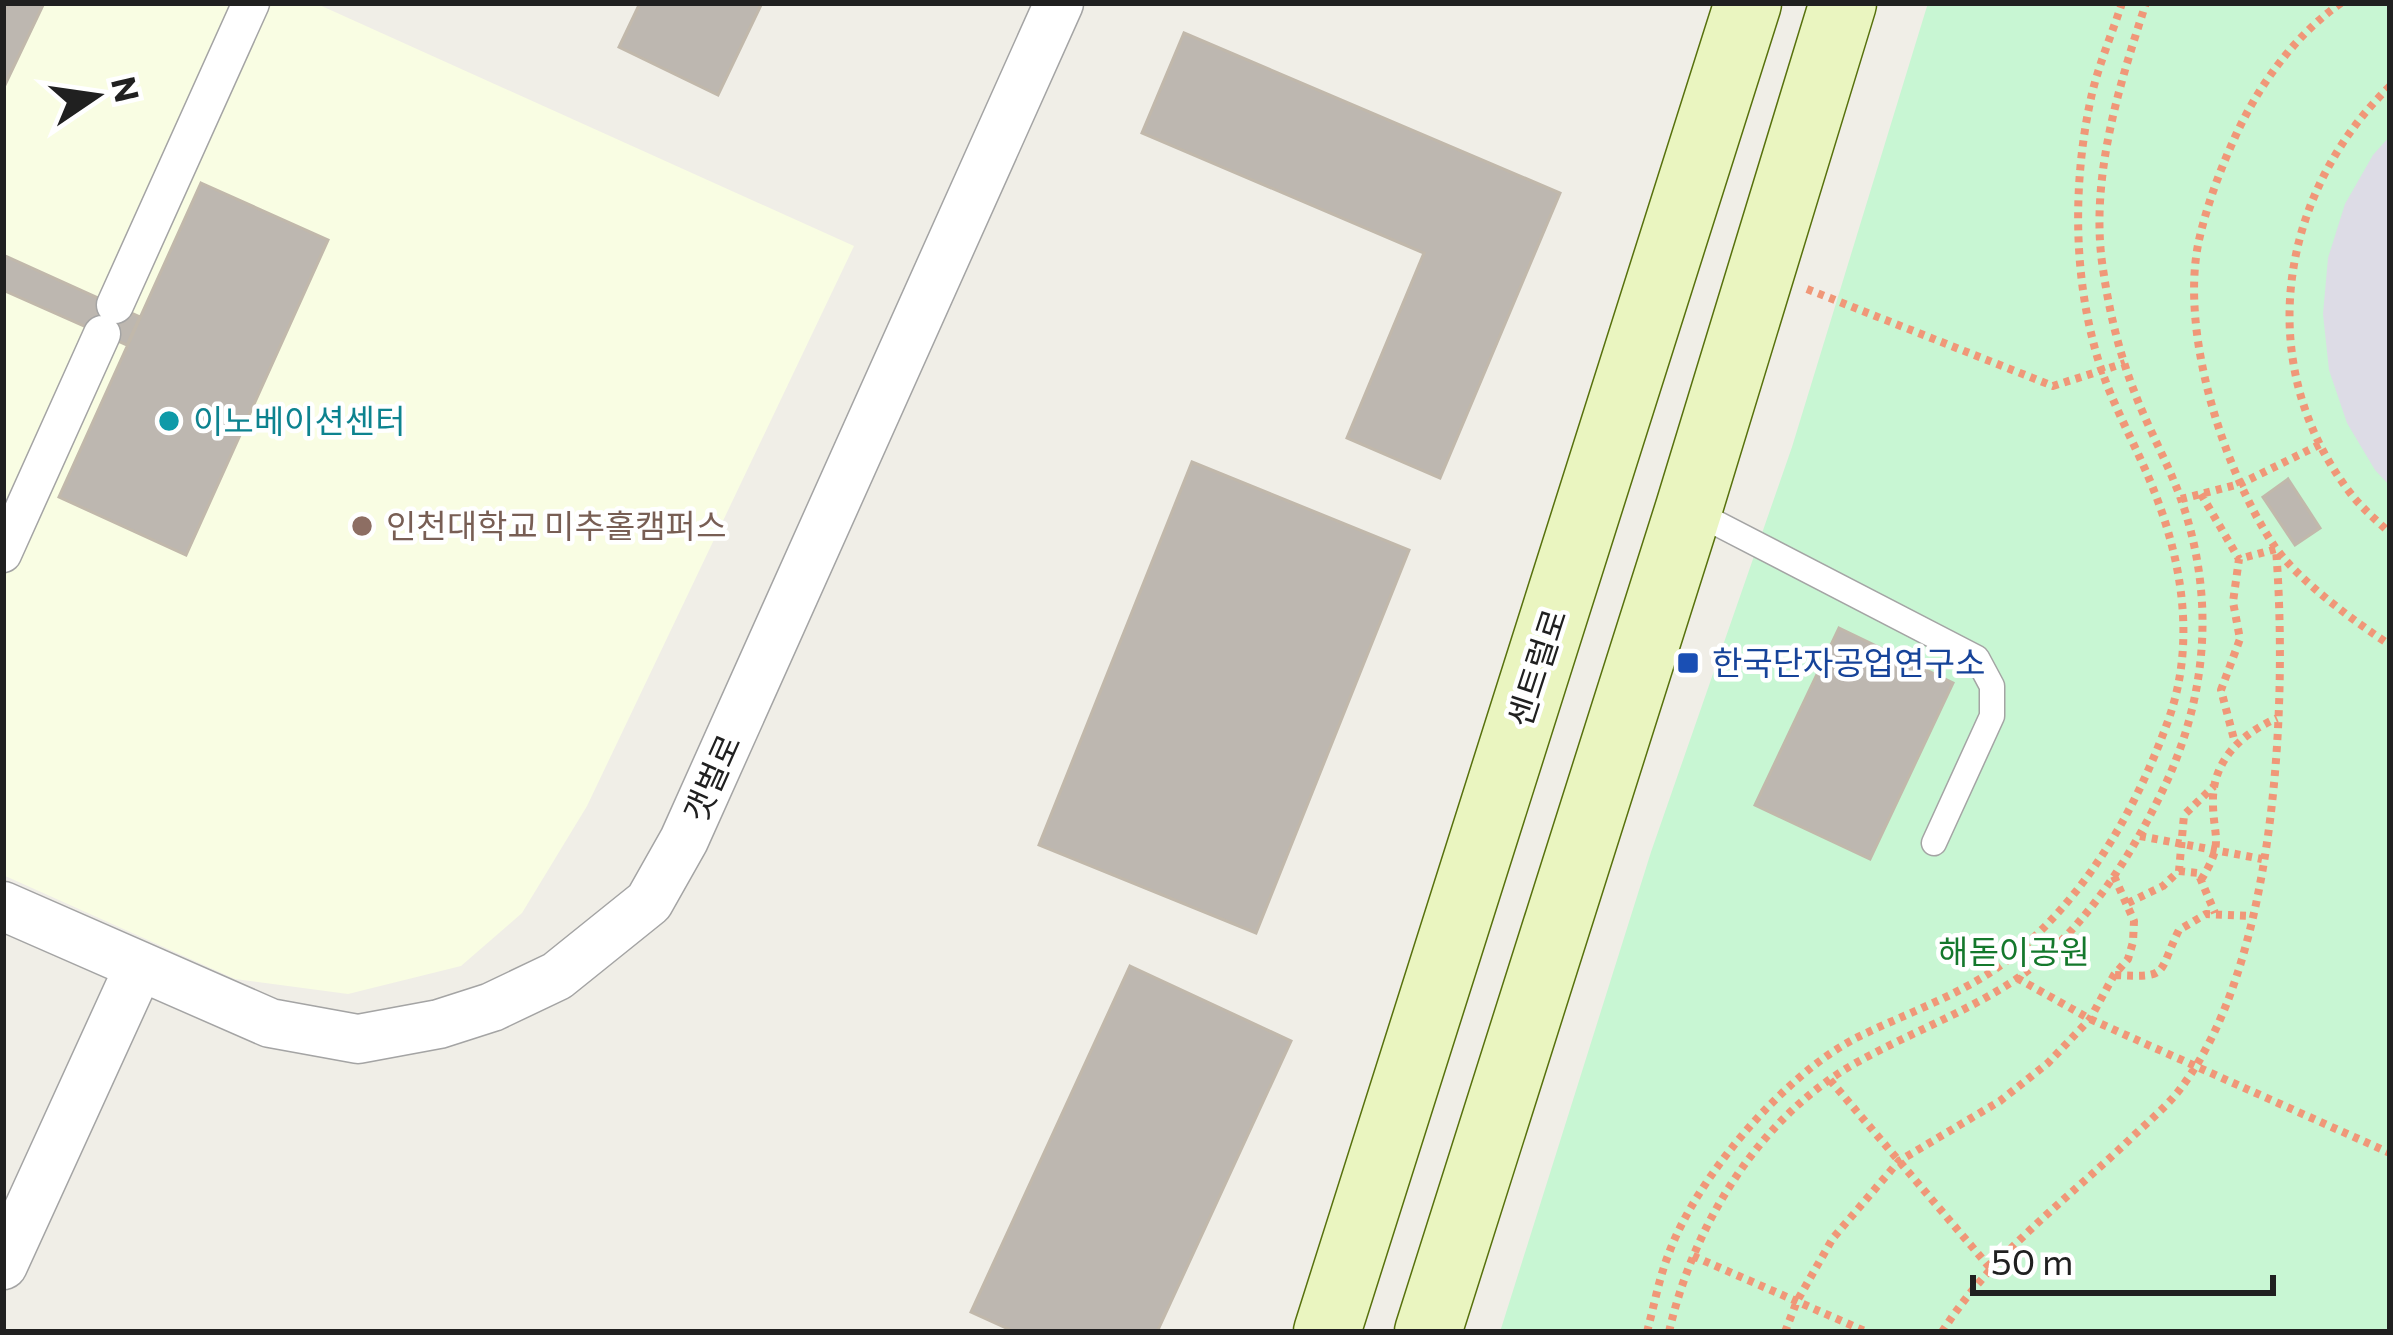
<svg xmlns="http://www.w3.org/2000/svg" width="2393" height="1335" font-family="Commissioner,'Noto Sans KR',sans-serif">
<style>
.education{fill:#f9fde3}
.park{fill:#c8f6d3}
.plaza{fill:#dddce6}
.building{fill:#bdb7b0;stroke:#c1b8ab;stroke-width:3}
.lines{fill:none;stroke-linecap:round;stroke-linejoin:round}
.service-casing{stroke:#a4a4a4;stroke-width:27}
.pedestrian-casing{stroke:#a4a4a4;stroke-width:39}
.minor-casing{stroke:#a4a4a4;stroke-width:51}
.secondary-casing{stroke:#57710d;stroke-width:69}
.path{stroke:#f09778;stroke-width:8;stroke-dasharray:6 6;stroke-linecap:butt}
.service{stroke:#fff;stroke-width:24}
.pedestrian{stroke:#fff;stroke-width:36}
.minor{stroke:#fff;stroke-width:48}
.secondary{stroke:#eaf5c0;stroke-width:66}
.culture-dot{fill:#0f9aa8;stroke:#fff;stroke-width:4.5}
.education-dot{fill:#8d6e63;stroke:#fff;stroke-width:4.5}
.transit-dot{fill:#1a4fb4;stroke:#fff;stroke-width:4.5}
.labels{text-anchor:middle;stroke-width:9;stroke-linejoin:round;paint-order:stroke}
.culture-label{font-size:33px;fill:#0d838f;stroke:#fff;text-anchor:start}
.education-label{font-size:33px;fill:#785e54;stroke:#fff;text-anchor:start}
.transit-label{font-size:33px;fill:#164399;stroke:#fff;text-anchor:start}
.street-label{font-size:33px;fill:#202020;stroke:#fff}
.park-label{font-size:33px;fill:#14782c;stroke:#fff}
</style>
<rect width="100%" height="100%" fill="#f0eee7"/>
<path class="education" d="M 3,3 L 315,3 L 854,246 L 587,806 L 522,913 L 461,966 L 348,994 L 235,979 L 3,875 Z"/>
<path class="park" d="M 1928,3 L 2390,3 L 2390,1332 L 1500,1332 L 1651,852 L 1792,447 Z"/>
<path class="plaza" d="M 2390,136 L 2390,486 L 2375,470 L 2347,423 L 2329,370 L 2323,314 L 2328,258 L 2345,204 L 2373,155 Z"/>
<path class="building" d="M 3,3 L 44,3 L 3,89 Z
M 640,3 L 762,3 L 718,95 L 619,47 Z
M 1184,33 L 1560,193 L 1440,478 L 1347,438 L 1424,253 L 1142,133 Z
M 201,183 L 328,240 L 186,555 L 59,497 Z
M 3,255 L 140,317 L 127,345 L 3,290 Z
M 1192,462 L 1409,550 L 1256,933 L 1039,845 Z
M 2288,479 L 2320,528 L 2295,545 L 2263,497 Z
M 1839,628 L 1953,683 L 1870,859 L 1755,805 Z
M 1130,966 L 1291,1041 L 1157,1332 L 1015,1332 L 971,1312 Z"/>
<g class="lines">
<g class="service-casing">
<path id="service" d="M 1691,510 L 1977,658 L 1992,686 L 1992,716 L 1934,843"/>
</g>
<g class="pedestrian-casing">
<path id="pedestrian" d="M 115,305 L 251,3
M 3,554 L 102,334"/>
</g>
<g class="minor-casing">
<path id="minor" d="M 3,906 L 270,1023 L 358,1039 L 439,1024 L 492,1007 L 557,976 L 649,902 L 684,840 L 1059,3
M 3,1265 L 139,967"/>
</g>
<g class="secondary-casing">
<path id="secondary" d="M 1327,1332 L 1748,3
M 1428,1332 L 1689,508 L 1843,3"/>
</g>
<path class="path" d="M 2341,3 C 2295,35 2258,86 2235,137 C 2220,170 2207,205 2199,240 C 2179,331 2223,468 2273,544 C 2297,580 2354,621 2390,645
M 2390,86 C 2278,195 2252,366 2351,494 C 2362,508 2377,521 2390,533
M 1807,289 L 2053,386 L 2125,363
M 2201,494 L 2239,559
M 2181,499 L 2240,484 L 2321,444
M 2140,836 L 2262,859
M 2179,871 L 2198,873 L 2215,913
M 2201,880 C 2226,840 2212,838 2213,797 C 2215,757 2244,733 2277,718
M 2128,903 L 2163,886 L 2179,871 L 2184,815 L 2214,786
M 2115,975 C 2171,978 2157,974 2179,930 L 2206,914 L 2252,916
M 2017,978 L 2090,1019 L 2390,1153
M 1830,1080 L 1991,1269
M 1693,1256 L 1867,1332
M 1647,1332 C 1654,1306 1659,1278 1669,1253 C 1697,1177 1783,1076 1856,1038 C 1906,1013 1965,994 2009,959 C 2086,897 2135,812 2168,721 C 2200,633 2178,540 2140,458 C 2122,419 2103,383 2093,341 C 2073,264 2074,175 2091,98 C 2098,66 2112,34 2122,3
M 1669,1332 C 1693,1226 1758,1119 1854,1064 C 1907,1034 1965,1013 2015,980 C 2083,933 2133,855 2167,781 C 2207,693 2214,600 2184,508 C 2171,468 2149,431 2134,391 C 2119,352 2109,311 2103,269 C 2089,180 2119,86 2146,3
M 1785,1332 L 1797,1301 L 1833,1238 L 1899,1161 L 2000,1101 L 2048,1063 L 2090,1019 L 2114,975 L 2128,959 L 2133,942 L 2134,921 L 2114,876
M 1942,1332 C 1989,1258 2061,1204 2125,1144 C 2142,1127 2162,1111 2177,1093 C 2277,968 2288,703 2276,549 L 2239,559 L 2233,602 L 2240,639 L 2221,690 L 2235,743"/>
<use href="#service" class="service"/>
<use href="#pedestrian" class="pedestrian"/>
<use href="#minor" class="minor"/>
<use href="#secondary" class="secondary"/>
</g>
<circle class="culture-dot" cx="169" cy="421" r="12"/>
<circle class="education-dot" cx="362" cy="526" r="12"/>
<rect class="transit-dot" x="1676" y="651" width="24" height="24" rx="6"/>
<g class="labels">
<g class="culture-label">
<text x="193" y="433">이노베이션센터</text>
</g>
<g class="education-label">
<text x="386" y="538">인천대학교 미추홀캠퍼스</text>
</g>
<g class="transit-label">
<text x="1712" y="675">한국단자공업연구소</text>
</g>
<g class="street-label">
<text transform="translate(1537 668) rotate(-72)" y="12">센트럴로</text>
<text transform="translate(712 778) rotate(-66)" y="12">갯벌로</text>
</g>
<g class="park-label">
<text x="2014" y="964">해돋이공원</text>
</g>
</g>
<rect width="2393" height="1335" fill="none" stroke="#202020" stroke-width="12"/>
<g transform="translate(96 96) rotate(77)" stroke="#ffffff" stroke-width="9" paint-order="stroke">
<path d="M0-9L21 45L0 30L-21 45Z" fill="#202020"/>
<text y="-18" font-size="33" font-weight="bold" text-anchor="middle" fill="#202020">N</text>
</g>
<path d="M1973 1275v18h300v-18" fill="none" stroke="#202020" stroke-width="6"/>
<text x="1991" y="1275" font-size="36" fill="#202020" stroke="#ffffff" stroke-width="9" paint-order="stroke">50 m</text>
</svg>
